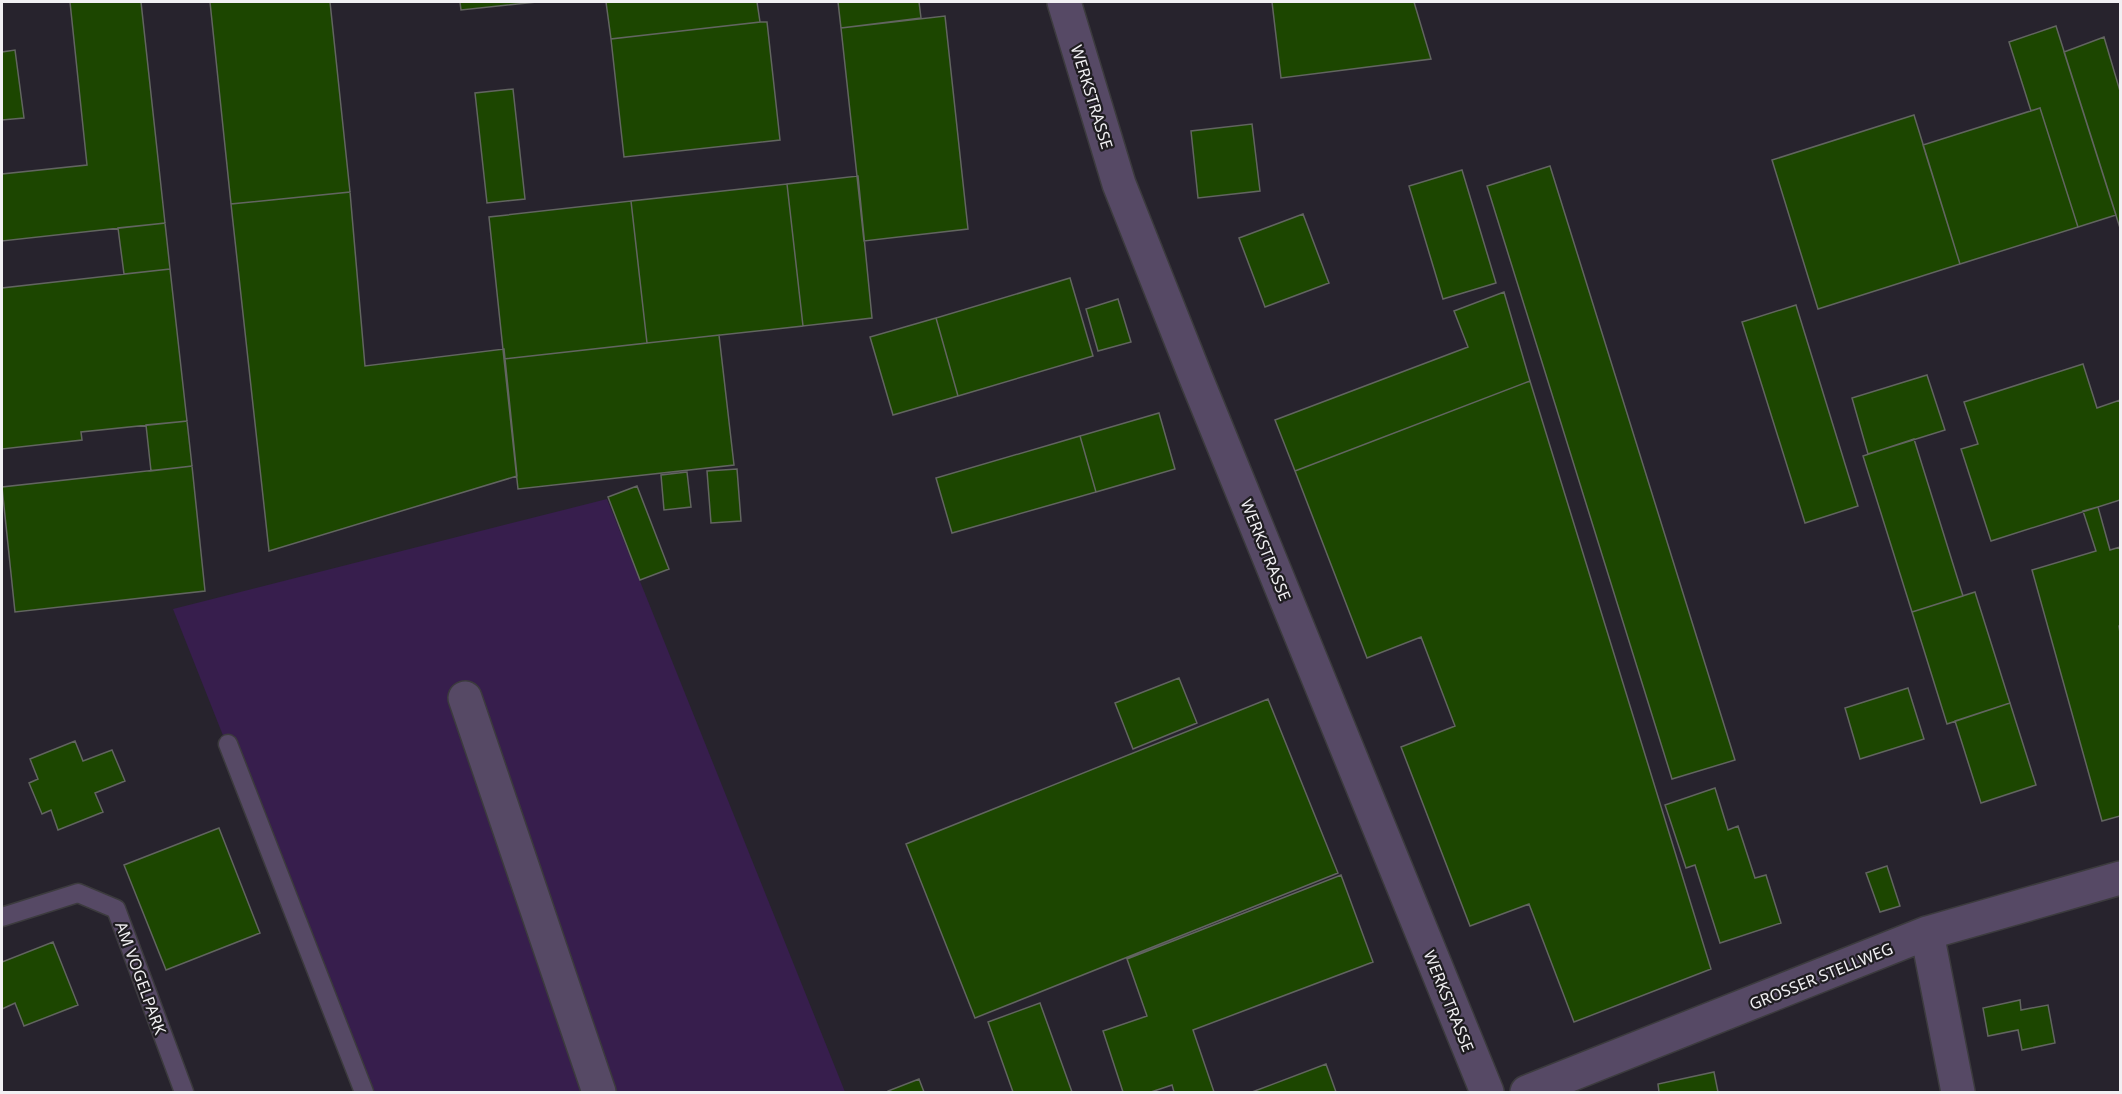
<svg xmlns="http://www.w3.org/2000/svg" width="2122" height="1094" font-family="'Noto Sans',sans-serif">
<style>
.built{fill:#27232d}
.green{fill:#371e4d}
.building{fill:#1c4600;stroke:#626560;stroke-width:1.5}
.lines{fill:none;stroke-linecap:round;stroke-linejoin:round}
.lane-casing{stroke:#3c3b3e;stroke-width:21}
.street-casing{stroke:#3c3b3e;stroke-width:36}
.lane{stroke:#564965;stroke-width:18}
.street{stroke:#564965;stroke-width:33}
.labels{text-anchor:middle;stroke-width:4.5;stroke-linejoin:round;paint-order:stroke}
.street-label{font-size:16px;fill:#f1f0f3;stroke:#1f1d21}
</style>
<rect width="100%" height="100%" fill="#1f1d21"/>
<path class="built" d="M 2,2 L 2120,2 L 2120,1092 L 2,1092 Z"/>
<path class="green" d="M 607,499 L 845,1092 L 364,1092 L 173,609 Z"/>
<path class="building" d="M 70,2 L 141,2 L 165,223 L 2,241 L 2,174 L 87,165 Z
M 210,2 L 330,2 L 350,192 L 231,204 Z
M 460,2 L 537,2 L 461,10 Z
M 606,2 L 757,2 L 760,22 L 611,39 Z
M 838,2 L 919,2 L 921,18 L 841,28 Z
M 1272,2 L 1414,2 L 1431,59 L 1281,78 Z
M 945,16 L 968,229 L 864,241 L 841,28 Z
M 760,22 L 767,22 L 780,140 L 624,157 L 611,39 Z
M 2056,26 L 2116,215 L 2078,227 L 2040,108 L 2031,111 L 2009,42 Z
M 2104,37 L 2120,91 L 2120,228 L 2064,52 Z
M 15,50 L 24,118 L 2,120 L 2,52 Z
M 513,89 L 525,199 L 487,203 L 475,93 Z
M 2040,108 L 2078,227 L 1960,264 L 1923,145 Z
M 1914,115 L 1960,264 L 1818,309 L 1772,160 Z
M 1252,124 L 1260,191 L 1198,198 L 1191,131 Z
M 1550,166 L 1735,760 L 1672,779 L 1487,186 Z
M 1462,170 L 1496,283 L 1443,299 L 1409,186 Z
M 858,176 L 872,318 L 803,326 L 787,184 Z
M 787,184 L 803,326 L 647,343 L 631,201 Z
M 350,192 L 365,366 L 504,349 L 517,476 L 269,551 L 231,204 Z
M 631,201 L 647,343 L 504,359 L 489,217 Z
M 1303,214 L 1329,283 L 1265,307 L 1239,238 Z
M 165,223 L 170,269 L 124,274 L 118,228 Z
M 170,269 L 187,421 L 81,432 L 82,440 L 2,449 L 2,288 Z
M 1070,278 L 1093,356 L 958,396 L 936,318 Z
M 1504,292 L 1530,381 L 1295,471 L 1275,420 L 1468,347 L 1454,311 Z
M 1118,299 L 1131,342 L 1098,351 L 1086,309 Z
M 1796,305 L 1858,506 L 1805,523 L 1742,322 Z
M 936,318 L 958,396 L 893,415 L 870,337 Z
M 719,335 L 734,465 L 518,489 L 504,359 Z
M 2083,364 L 2097,408 L 2120,400 L 2120,500 L 1991,541 L 1961,449 L 1978,444 L 1964,402 Z
M 1927,375 L 1945,430 L 1868,454 L 1852,398 Z
M 1530,381 L 1711,969 L 1574,1022 L 1529,904 L 1470,926 L 1401,747 L 1455,726 L 1421,637 L 1367,658 L 1295,471 Z
M 1159,413 L 1175,469 L 1096,492 L 1080,436 Z
M 187,421 L 192,466 L 151,471 L 146,425 Z
M 1080,436 L 1096,492 L 952,533 L 936,478 Z
M 1914,439 L 1963,596 L 1912,612 L 1863,456 Z
M 192,466 L 205,591 L 15,612 L 2,487 Z
M 737,469 L 741,521 L 711,523 L 707,471 Z
M 687,472 L 691,507 L 664,510 L 661,475 Z
M 637,486 L 669,569 L 640,580 L 608,497 Z
M 2098,507 L 2110,550 L 2120,547 L 2120,625 L 2119,626 L 2120,633 L 2120,816 L 2102,821 L 2032,570 L 2096,551 L 2083,511 Z
M 1975,592 L 2010,703 L 1947,724 L 1912,612 Z
M 1179,678 L 1197,723 L 1133,749 L 1115,703 Z
M 1908,688 L 1924,739 L 1860,759 L 1845,708 Z
M 1268,699 L 1338,873 L 975,1018 L 906,844 Z
M 2010,703 L 2036,785 L 1981,803 L 1955,721 Z
M 75,741 L 83,761 L 112,750 L 125,781 L 95,793 L 103,812 L 58,830 L 51,810 L 42,814 L 29,783 L 38,779 L 30,759 Z
M 1715,788 L 1728,830 L 1738,826 L 1755,878 L 1766,875 L 1781,923 L 1720,943 L 1695,865 L 1686,868 L 1665,805 Z
M 219,828 L 260,933 L 166,970 L 124,865 Z
M 1887,866 L 1900,906 L 1880,912 L 1866,873 Z
M 1341,875 L 1373,962 L 1193,1030 L 1214,1092 L 1174,1092 L 1172,1085 L 1151,1092 L 1123,1092 L 1103,1031 L 1147,1016 L 1127,959 Z
M 53,942 L 78,1005 L 24,1026 L 15,1003 L 2,1009 L 2,962 Z
M 2020,1000 L 2021,1010 L 2048,1005 L 2055,1043 L 2022,1050 L 2018,1030 L 1988,1036 L 1983,1008 Z
M 1040,1003 L 1072,1092 L 1013,1092 L 988,1022 Z
M 1326,1064 L 1336,1092 L 1252,1092 Z
M 1714,1072 L 1718,1092 L 1659,1092 L 1658,1084 Z
M 919,1079 L 924,1092 L 888,1092 L 888,1091 Z"/>
<g class="lines">
<g class="lane-casing">
<path id="lane" d="M 228,744 L 364,1092
M 2,917 L 78,893 L 116,909 L 184,1092"/>
</g>
<g class="street-casing">
<path id="street" d="M 1064,2 L 1119,184 L 1196,378 L 1487,1092
M 465,698 L 599,1092
M 1927,933 L 1958,1092
M 1527,1092 L 1927,933 L 2120,878"/>
</g>
<use href="#lane" class="lane"/>
<use href="#street" class="street"/>
</g>
<g class="labels">
<g class="street-label">
<text transform="translate(1092 97) rotate(73)" y="6">WERKSTRASSE</text>
<text transform="translate(1266 550) rotate(68)" y="6">WERKSTRASSE</text>
<text transform="translate(1821 976) rotate(-22)" y="6">GROSSER STELLWEG</text>
<text transform="translate(141 978) rotate(70)" y="6">AM VOGELPARK</text>
<text transform="translate(1449 1001) rotate(68)" y="6">WERKSTRASSE</text>
</g>
</g>
<rect width="2122" height="1094" fill="none" stroke="#f1f0f3" stroke-width="6"/>
</svg>
